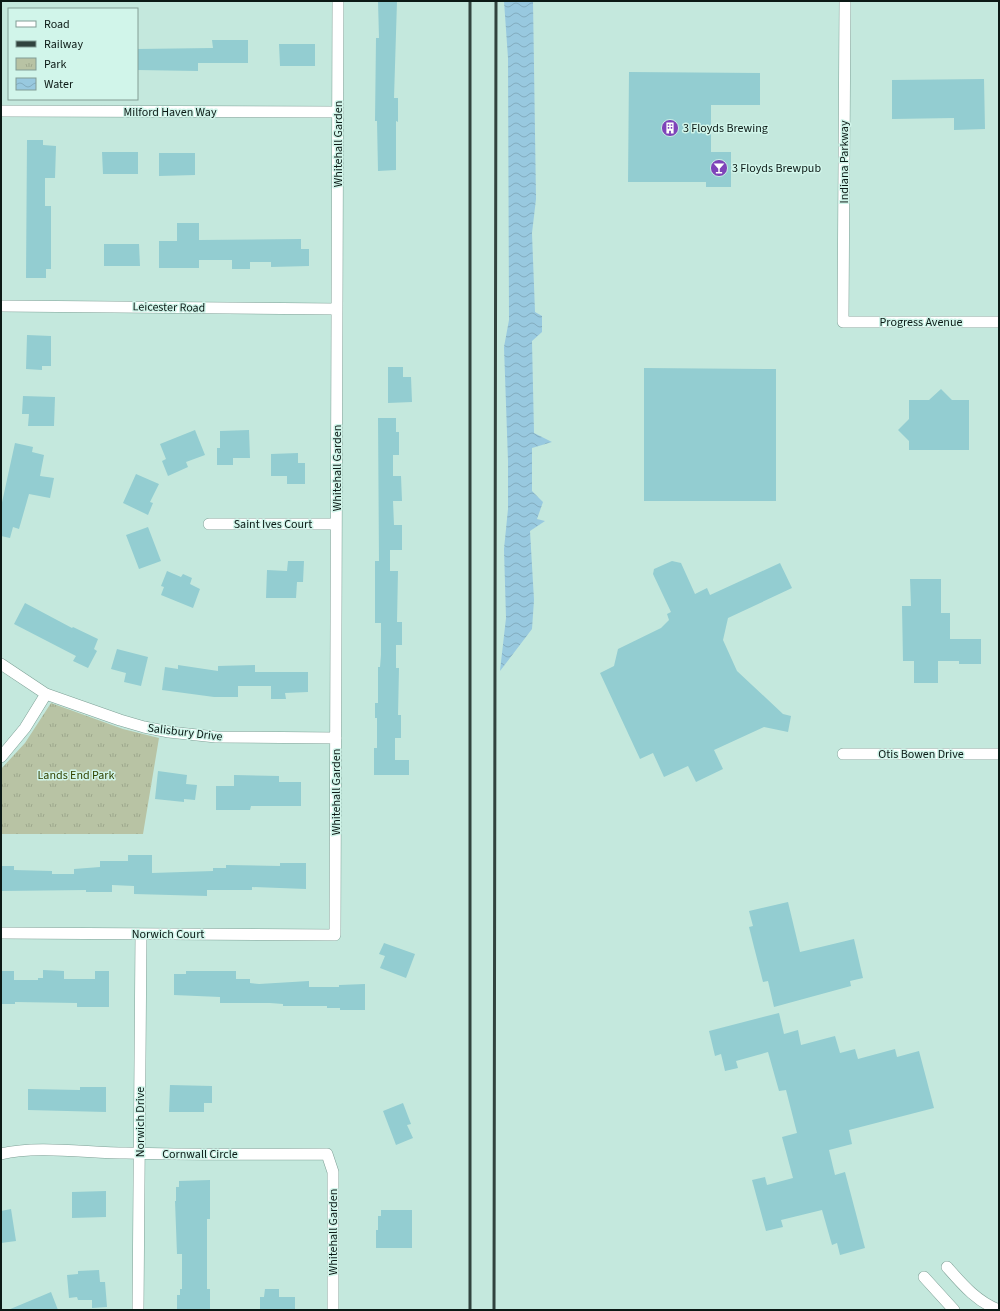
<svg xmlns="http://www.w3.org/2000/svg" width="1000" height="1311" font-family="'Source Sans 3',sans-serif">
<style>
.park{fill:url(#park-tufts)}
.water{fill:url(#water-waves)}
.building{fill:#93cdd1}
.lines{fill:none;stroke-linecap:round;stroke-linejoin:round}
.street-casing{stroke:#7ea096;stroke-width:12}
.street{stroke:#fff;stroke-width:11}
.rail{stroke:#31433e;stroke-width:3}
.labels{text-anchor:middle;stroke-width:3;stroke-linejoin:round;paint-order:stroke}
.street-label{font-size:12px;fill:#0b1915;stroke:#d1f5ea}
.poi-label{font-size:12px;fill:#0b1915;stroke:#d1f5ea;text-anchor:start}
.park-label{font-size:12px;fill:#324300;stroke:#d1f5ea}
</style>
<defs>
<pattern id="park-tufts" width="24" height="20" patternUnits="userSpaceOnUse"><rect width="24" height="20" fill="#b8c3a4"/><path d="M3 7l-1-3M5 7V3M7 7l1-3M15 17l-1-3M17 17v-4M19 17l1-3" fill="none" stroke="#9da78c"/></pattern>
<pattern id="water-waves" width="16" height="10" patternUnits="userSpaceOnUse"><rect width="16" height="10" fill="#98c9df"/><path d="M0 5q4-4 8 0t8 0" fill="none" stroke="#82acbe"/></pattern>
</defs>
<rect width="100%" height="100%" fill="#c4e8dd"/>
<path class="park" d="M 51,703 L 123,729 L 159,738 L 143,834 L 1,834 L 1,769 L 25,743 Z"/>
<path class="water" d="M 504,1 L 533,1 L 536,199 L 532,233 L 535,312 L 542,316 L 542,332 L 532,341 L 534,433 L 552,442 L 532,448 L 532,491 L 543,502 L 537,519 L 545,521 L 530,531 L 534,600 L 532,629 L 500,671 L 506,618 L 504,549 L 508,509 L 508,461 L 504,347 L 509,320 L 508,58 Z"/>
<path class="building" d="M 378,1 L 397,1 L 394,98 L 398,98 L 398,122 L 396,121 L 396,170 L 378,171 L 377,121 L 375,121 L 376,38 L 379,38 Z
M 212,40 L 248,40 L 248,63 L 198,63 L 198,71 L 137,70 L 137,49 L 213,48 Z
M 279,44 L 315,44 L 315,66 L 280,66 Z
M 629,72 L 760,73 L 760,105 L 711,105 L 711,152 L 731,152 L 731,187 L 706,187 L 706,182 L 628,182 Z
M 984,79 L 985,129 L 954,130 L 954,118 L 892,119 L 892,80 Z
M 27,140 L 43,140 L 43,145 L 56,146 L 55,178 L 45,178 L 45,206 L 51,206 L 51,269 L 46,269 L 46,278 L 26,278 Z
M 102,152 L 138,152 L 138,174 L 103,174 Z
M 159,153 L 195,153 L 195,175 L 159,176 Z
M 177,223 L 199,223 L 199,240 L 301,239 L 301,249 L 309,249 L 309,266 L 271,267 L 271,262 L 250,262 L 250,269 L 232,269 L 232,260 L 199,260 L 199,268 L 159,268 L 159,241 L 177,241 Z
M 104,244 L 139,244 L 140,266 L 104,266 Z
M 27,335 L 51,336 L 51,366 L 42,366 L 42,370 L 26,369 Z
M 388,367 L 403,367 L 403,377 L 411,377 L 412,402 L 388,403 Z
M 644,368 L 776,369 L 776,501 L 644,501 Z
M 941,389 L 952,400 L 969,400 L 969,450 L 909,450 L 909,441 L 898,430 L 909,419 L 909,400 L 929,400 Z
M 23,396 L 55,397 L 54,426 L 28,426 L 29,414 L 22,414 Z
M 378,418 L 396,418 L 396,432 L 399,432 L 399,455 L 393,455 L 393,476 L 401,476 L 402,501 L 393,501 L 394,525 L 402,525 L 402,550 L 390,550 L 390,571 L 398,571 L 397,622 L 402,622 L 402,645 L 396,645 L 396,668 L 399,668 L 398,715 L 401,715 L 401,738 L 395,738 L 395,760 L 409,760 L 409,775 L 374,775 L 374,748 L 377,748 L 377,718 L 375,718 L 375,703 L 378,703 L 378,667 L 380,667 L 381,655 L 381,623 L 375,623 L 375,561 L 379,561 Z
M 195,430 L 205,455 L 186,462 L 188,467 L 168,476 L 162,461 L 166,459 L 160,444 Z
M 249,430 L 250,458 L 233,458 L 233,465 L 217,465 L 217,448 L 220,448 L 220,431 Z
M 15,443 L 33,447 L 32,452 L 44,455 L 40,476 L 54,478 L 50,498 L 29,494 L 19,529 L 13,527 L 10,538 L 1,536 L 1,507 Z
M 298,453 L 298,463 L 305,463 L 305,484 L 287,484 L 287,476 L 271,476 L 271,454 Z
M 136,474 L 159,484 L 150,502 L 153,503 L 148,515 L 123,503 Z
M 148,527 L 161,561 L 139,569 L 126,535 Z
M 288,561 L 304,561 L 303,582 L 297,582 L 296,598 L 266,598 L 267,570 L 287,571 Z
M 672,561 L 681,563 L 695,594 L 707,588 L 710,595 L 780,563 L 792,588 L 728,618 L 723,640 L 737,671 L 783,714 L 791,716 L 788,732 L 764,727 L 714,750 L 723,769 L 696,782 L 688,766 L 664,777 L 653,753 L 640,759 L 600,673 L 614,666 L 618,649 L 661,628 L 669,620 L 667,614 L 671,612 L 653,574 L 654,569 Z
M 167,571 L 181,577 L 183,574 L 192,578 L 190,584 L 200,589 L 193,608 L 161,595 L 164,587 L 161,586 Z
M 910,579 L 941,579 L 941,613 L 950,613 L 950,639 L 981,639 L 981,664 L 959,664 L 959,661 L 938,661 L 938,683 L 914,683 L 914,661 L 903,661 L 902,606 L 911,606 Z
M 25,603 L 72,628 L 73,627 L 98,639 L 94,649 L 97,651 L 88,668 L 73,661 L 76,656 L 14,624 Z
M 117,649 L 148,657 L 141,686 L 124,682 L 126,673 L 111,669 Z
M 178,665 L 218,671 L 218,666 L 255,665 L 255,672 L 308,672 L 308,692 L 285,693 L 286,699 L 271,699 L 271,686 L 238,686 L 238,697 L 214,697 L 162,690 L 165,667 L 178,669 Z
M 158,771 L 187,775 L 186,784 L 197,785 L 195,800 L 184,799 L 184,802 L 155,799 Z
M 234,775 L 279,776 L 279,782 L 301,782 L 301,806 L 251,806 L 250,810 L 216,810 L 216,786 L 234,786 Z
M 128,855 L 152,855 L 152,873 L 213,871 L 213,868 L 226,868 L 226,865 L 280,866 L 280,863 L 306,863 L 306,889 L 252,887 L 252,890 L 207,890 L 207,896 L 134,894 L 134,886 L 112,885 L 112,892 L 86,892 L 86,890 L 1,891 L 1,866 L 14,866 L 14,870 L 52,871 L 52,874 L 74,874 L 74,869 L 100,867 L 100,861 L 128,861 Z
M 788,902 L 800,952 L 854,939 L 863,978 L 850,981 L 851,986 L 774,1007 L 768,981 L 763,982 L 754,947 L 749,927 L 753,926 L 749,911 Z
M 384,943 L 415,954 L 406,978 L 380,968 L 385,956 L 379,954 Z
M 43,970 L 64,971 L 64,979 L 95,979 L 95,971 L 109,971 L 109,1007 L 77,1007 L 77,1003 L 15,1002 L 15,1004 L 1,1004 L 1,971 L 14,971 L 14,980 L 38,980 L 38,978 L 43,978 Z
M 186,971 L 236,971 L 236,979 L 250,979 L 250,983 L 259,984 L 309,981 L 309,987 L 339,987 L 339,985 L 365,984 L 365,1010 L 340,1010 L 340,1008 L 327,1008 L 327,1006 L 283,1006 L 283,1004 L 270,1003 L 220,1003 L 220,997 L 174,995 L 174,974 L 186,974 Z
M 779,1013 L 784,1034 L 798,1030 L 801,1045 L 835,1036 L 840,1053 L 855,1049 L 858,1059 L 895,1049 L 897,1057 L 919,1051 L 934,1108 L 849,1130 L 852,1144 L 829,1150 L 835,1175 L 845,1172 L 865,1248 L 840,1255 L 837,1243 L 832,1245 L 822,1210 L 781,1220 L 783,1227 L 766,1231 L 752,1180 L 765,1177 L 767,1185 L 793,1178 L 782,1137 L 797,1133 L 786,1090 L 779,1091 L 768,1052 L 736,1061 L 738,1068 L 725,1071 L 721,1054 L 715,1056 L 709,1031 Z
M 170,1085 L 212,1086 L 212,1103 L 204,1103 L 204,1112 L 169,1112 Z
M 80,1087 L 106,1087 L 106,1112 L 28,1110 L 28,1089 L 80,1090 Z
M 403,1103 L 411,1124 L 407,1125 L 413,1138 L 396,1145 L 383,1111 Z
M 210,1180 L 210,1219 L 207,1219 L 207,1289 L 210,1289 L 210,1310 L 177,1310 L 177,1295 L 180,1295 L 180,1289 L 182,1289 L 182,1254 L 177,1254 L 175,1201 L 176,1201 L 176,1187 L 179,1187 L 179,1181 Z
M 106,1191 L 106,1217 L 72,1218 L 72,1192 Z
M 11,1209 L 16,1241 L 1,1243 L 1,1211 Z
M 381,1210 L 412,1210 L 412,1248 L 376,1248 L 376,1230 L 378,1230 L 378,1216 L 381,1216 Z
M 99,1270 L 100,1282 L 105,1282 L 107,1307 L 92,1308 L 92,1300 L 78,1300 L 77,1297 L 69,1298 L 67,1275 L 78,1274 L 78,1271 Z
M 265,1289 L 279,1289 L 279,1297 L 295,1297 L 295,1310 L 260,1310 L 260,1297 L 264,1297 Z
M 51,1292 L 58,1310 L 8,1310 Z"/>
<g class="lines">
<g class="street-casing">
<path id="street" d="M 845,1 L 843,322 L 999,322
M 1,111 L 338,112
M 1,306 L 337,309
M 209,524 L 336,524
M 1,664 L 46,694 L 120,720 L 144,727 L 169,732 L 216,737 L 336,738
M 843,754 L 999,754
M 1,757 L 25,728 L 46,694
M 1,933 L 335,935 L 338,1
M 1,1154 C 37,1145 88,1153 126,1153 C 193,1155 260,1154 327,1154 L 333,1172 L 333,1310
M 947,1267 C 962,1284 977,1302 999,1310
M 924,1277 L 954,1310
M 138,1310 L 141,934"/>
</g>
<use href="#street" class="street"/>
<path class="rail" d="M 470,1 L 470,1310
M 494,1310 L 496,1"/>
</g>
<defs>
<g id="building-disc" transform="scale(0.9)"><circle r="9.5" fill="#7e43b9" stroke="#d1f5ea"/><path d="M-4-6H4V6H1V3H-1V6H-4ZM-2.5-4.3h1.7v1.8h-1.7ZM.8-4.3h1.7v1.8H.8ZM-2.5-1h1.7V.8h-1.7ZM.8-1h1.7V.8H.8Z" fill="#fff"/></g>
<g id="bar-disc" transform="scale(0.9)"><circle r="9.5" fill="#7e43b9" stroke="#d1f5ea"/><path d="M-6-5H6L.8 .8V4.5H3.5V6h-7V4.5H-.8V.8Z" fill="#fff"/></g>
</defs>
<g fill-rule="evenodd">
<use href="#building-disc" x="670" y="128"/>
<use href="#bar-disc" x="719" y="168"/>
</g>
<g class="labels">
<g class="street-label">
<text x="170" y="116">Milford Haven Way</text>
<text transform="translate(338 144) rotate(-90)" y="4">Whitehall Garden</text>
<text transform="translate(844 162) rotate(-90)" y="4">Indiana Parkway</text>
<text transform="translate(169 307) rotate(1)" y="4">Leicester Road</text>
<text x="921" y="326">Progress Avenue</text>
<text transform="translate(337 468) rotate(-90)" y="4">Whitehall Garden</text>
<text x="273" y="528">Saint Ives Court</text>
<text transform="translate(185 732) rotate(7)" y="4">Salisbury Drive</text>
<text x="921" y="758">Otis Bowen Drive</text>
<text transform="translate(336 792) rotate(-90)" y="4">Whitehall Garden</text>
<text x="168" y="938">Norwich Court</text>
<text transform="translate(140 1122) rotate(-90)" y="4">Norwich Drive</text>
<text x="200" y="1158">Cornwall Circle</text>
<text transform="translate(333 1232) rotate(-90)" y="4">Whitehall Garden</text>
</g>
<g class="poi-label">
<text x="683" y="132">3 Floyds Brewing</text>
<text x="732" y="172">3 Floyds Brewpub</text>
</g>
<g class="park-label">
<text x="76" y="779">Lands End Park</text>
</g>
</g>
<rect width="1000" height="1311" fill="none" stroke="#0b1915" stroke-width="4"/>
<rect x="8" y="8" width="130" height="92" fill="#d1f5ea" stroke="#829d95"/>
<rect x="16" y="21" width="20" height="6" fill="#ffffff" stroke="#829d95"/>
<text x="44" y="28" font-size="12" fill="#0b1915">Road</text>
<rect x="16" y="41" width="20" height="6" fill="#31433e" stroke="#829d95"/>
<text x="44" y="48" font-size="12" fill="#0b1915">Railway</text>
<rect x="16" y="58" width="20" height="12" fill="url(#park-tufts)" stroke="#829d95"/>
<text x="44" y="68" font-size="12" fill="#0b1915">Park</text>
<rect x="16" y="78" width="20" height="12" fill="url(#water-waves)" stroke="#829d95"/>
<text x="44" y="88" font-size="12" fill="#0b1915">Water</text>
</svg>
